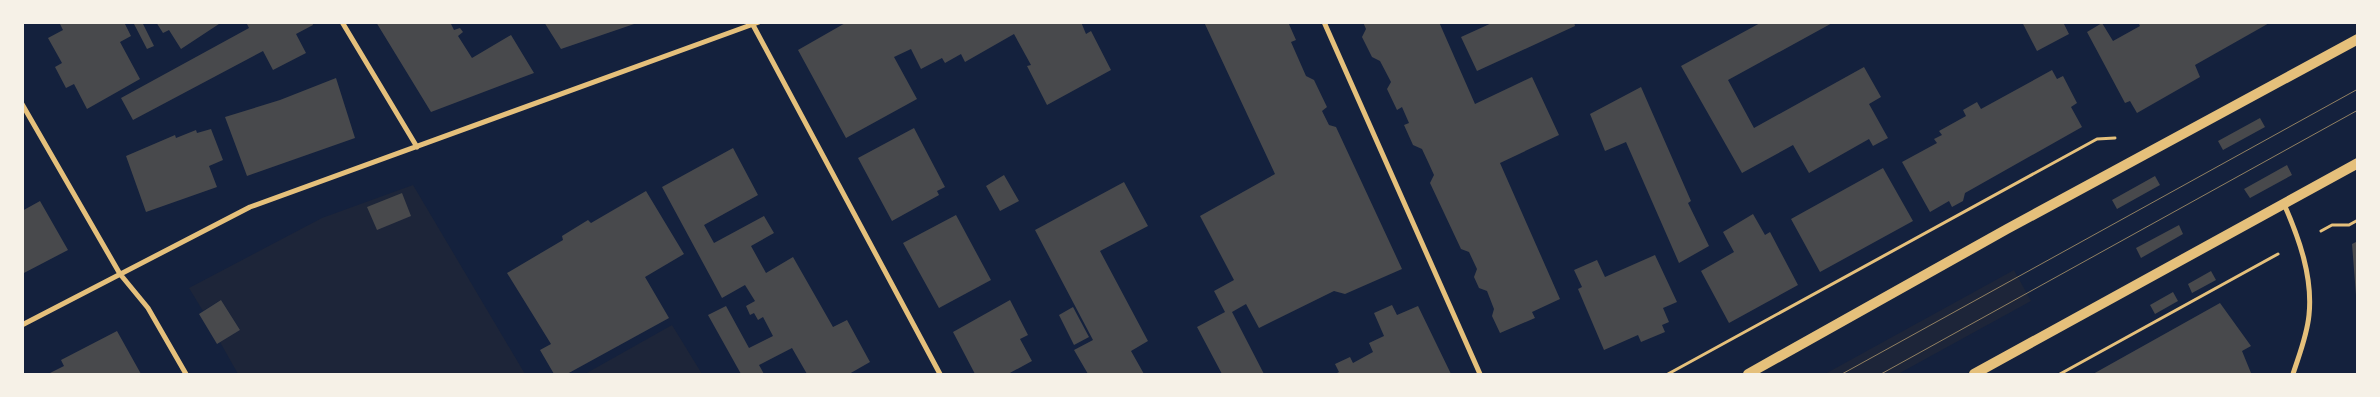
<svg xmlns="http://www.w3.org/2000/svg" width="2380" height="397" font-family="'PT Sans Narrow',sans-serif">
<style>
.green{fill:#1d2539}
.building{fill:#48494c}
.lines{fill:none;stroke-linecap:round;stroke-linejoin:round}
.path{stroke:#e5c07b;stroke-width:3}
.minor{stroke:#e5c07b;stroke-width:5}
.secondary{stroke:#e5c07b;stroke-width:10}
.tram{stroke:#918062;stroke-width:1}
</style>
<rect width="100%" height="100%" fill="#14213d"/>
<path class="green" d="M 413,185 L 525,374 L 238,374 L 220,342 L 240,330 L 221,300 L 203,311 L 189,288 L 322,218 Z
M 2014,270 L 2031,301 L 1898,374 L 1825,374 Z
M 672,325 L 702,374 L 585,374 Z"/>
<path class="building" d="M 59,22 L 124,22 L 131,36 L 120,42 L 140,79 L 87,109 L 74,84 L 66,88 L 55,67 L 62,63 L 48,38 L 63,30 Z
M 137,22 L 142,22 L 154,46 L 147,49 L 134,24 Z
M 156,22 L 222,22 L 181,49 L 169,30 L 163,33 Z
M 246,22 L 312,22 L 313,25 L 296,34 L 306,53 L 273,70 L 263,51 L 133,120 L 121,98 L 249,28 Z
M 376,22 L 450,22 L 454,30 L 460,28 L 463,32 L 458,36 L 472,58 L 511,35 L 534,73 L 431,112 Z
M 544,22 L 636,22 L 637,23 L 561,49 Z
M 847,22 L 1081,22 L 1086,34 L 1091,31 L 1111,70 L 1047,105 L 1027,66 L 1031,65 L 1014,34 L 965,62 L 961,54 L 945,63 L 942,58 L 921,69 L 911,49 L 894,57 L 917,99 L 846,138 L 798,50 Z
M 1204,22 L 1288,22 L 1296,40 L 1291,42 L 1306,76 L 1314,80 L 1327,107 L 1322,111 L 1329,125 L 1336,127 L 1402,269 L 1345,294 L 1334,291 L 1259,328 L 1246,304 L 1232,312 L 1264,374 L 1222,374 L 1197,327 L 1225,312 L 1214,291 L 1234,280 L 1200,216 L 1275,174 Z
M 1363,22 L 1439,22 L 1475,104 L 1532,77 L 1559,135 L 1500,163 L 1560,299 L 1532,312 L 1535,318 L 1500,333 L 1492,316 L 1494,309 L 1487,291 L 1479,288 L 1474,277 L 1477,269 L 1469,252 L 1461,249 L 1430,183 L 1434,175 L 1429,164 L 1422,149 L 1413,145 L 1404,125 L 1409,123 L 1402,107 L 1397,110 L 1387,89 L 1391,82 L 1380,61 L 1372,57 L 1362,37 L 1366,29 Z
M 1494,22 L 1574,22 L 1575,26 L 1477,71 L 1461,37 Z
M 1762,22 L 1834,22 L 1728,80 L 1754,128 L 1864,67 L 1881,97 L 1869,104 L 1888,138 L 1873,146 L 1869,139 L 1809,173 L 1793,145 L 1742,173 L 1681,66 Z
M 2022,22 L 2063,22 L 2069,34 L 2037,51 Z
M 2138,22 L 2271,22 L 2195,65 L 2200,77 L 2137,113 L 2130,101 L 2125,103 L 2087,32 L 2102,23 L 2113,41 L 2140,26 Z
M 2052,70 L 2057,79 L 2063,76 L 2077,103 L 2071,107 L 2082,127 L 1965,193 L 1963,201 L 1952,207 L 1949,201 L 1930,212 L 1902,162 L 1937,143 L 1934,139 L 1942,135 L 1939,131 L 1966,116 L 1963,110 L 1977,102 L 1981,109 Z
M 336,78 L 355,138 L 247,176 L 225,117 L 280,100 Z
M 1641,87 L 1691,201 L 1688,203 L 1709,246 L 1679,263 L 1626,142 L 1605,151 L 1590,114 Z
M 2260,118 L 2265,127 L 2223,150 L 2218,141 Z
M 914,128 L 945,187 L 937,191 L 939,195 L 892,221 L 858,158 Z
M 211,129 L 223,160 L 209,166 L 217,187 L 146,212 L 126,156 L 175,135 L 176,138 L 196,130 L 197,133 Z
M 733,148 L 758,195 L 704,225 L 714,243 L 764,216 L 774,233 L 751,246 L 766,273 L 793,257 L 833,327 L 847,320 L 870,362 L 849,374 L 807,374 L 792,348 L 759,365 L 764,374 L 741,374 L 708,315 L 726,306 L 749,348 L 773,336 L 763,317 L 758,320 L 754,313 L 750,315 L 746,306 L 755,301 L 745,285 L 722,298 L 662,187 Z
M 2287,165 L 2292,175 L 2250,198 L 2244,189 Z
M 1883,168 L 1913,221 L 1820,272 L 1791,219 Z
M 1004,175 L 1019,201 L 1000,211 L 986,186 Z
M 2155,176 L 2160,185 L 2117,209 L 2112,200 Z
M 1124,182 L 1148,226 L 1100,251 L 1148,341 L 1131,351 L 1144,374 L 1088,374 L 1074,350 L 1093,340 L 1035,230 Z
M 646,191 L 684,254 L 645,277 L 669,318 L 567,374 L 554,374 L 540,350 L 551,344 L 507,273 L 563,240 L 562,236 L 588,220 L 591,223 Z
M 402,193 L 411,216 L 377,230 L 367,207 Z
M 40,201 L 68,250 L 22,274 L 22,211 Z
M 1753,214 L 1765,235 L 1770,232 L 1798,285 L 1729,323 L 1701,271 L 1734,252 L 1723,232 Z
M 956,215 L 991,280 L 939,308 L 903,243 Z
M 2179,225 L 2183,234 L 2141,258 L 2136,248 Z
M 2358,241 L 2358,295 L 2356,295 L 2352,244 Z
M 1655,255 L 1677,302 L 1663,308 L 1669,322 L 1662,325 L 1665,332 L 1641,342 L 1638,335 L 1604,350 L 1578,289 L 1582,287 L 1574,270 L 1597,260 L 1605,277 Z
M 2211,271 L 2216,280 L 2192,293 L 2188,284 Z
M 2173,292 L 2178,301 L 2155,314 L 2150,305 Z
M 221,300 L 240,330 L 217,344 L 199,314 Z
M 1010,300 L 1028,335 L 1020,339 L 1032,361 L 1008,374 L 975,374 L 953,332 Z
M 2220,303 L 2251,346 L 2242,351 L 2251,373 L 2248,374 L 2093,374 Z
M 1392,305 L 1397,315 L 1418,306 L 1451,374 L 1335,374 L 1339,372 L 1335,364 L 1350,357 L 1353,363 L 1373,352 L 1369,343 L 1384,336 L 1374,313 Z
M 1073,307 L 1089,337 L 1074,345 L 1059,315 Z
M 117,331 L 141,374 L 48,374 L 64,366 L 61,360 Z"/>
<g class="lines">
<path class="path" d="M 2321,231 L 2332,225 L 2349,225 L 2358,220
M 1668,374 L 2097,139 L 2115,138
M 2060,374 L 2278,254"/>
<path class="minor" d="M 342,22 L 417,147
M 1324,22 L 1480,374
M 753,25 L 940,374
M 22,104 L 120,274 L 148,308 L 186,374
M 2284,204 C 2299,238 2313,277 2309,315 C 2307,336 2299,355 2293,374
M 22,325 L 250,207 L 759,22"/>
<path class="secondary" d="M 1748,374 L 2007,229 L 2358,39
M 1974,374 L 2358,163"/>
<path class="tram" d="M 1842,374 L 2358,89
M 1881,374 L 2358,110"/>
</g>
<rect width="2380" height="397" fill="none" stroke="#f6f1e7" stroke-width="48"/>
</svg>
